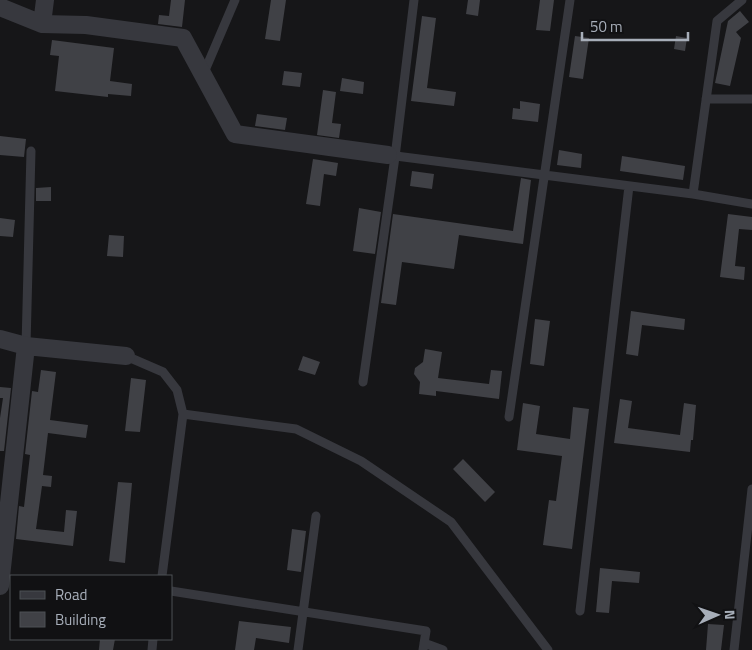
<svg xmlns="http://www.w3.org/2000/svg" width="752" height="650" font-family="'Titillium Web',sans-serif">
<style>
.building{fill:#404146}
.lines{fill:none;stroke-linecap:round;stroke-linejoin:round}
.service{stroke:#37383e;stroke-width:9}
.minor{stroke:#37383e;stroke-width:18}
</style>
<rect width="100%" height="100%" fill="#161618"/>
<path class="building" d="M 171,0 L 185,0 L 182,27 L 158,24 L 159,15 L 169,16 Z
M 271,0 L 286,0 L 280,41 L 265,39 Z
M 468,0 L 480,0 L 478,16 L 466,14 Z
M 540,0 L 554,0 L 550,31 L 536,30 Z
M 740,11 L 749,22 L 736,32 L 741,38 L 730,86 L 715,83 L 728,21 Z
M 422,16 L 436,18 L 427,88 L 456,92 L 454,106 L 411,101 Z
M 575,36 L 589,38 L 583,79 L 569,77 Z
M 676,36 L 687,38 L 685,51 L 674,49 Z
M 52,40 L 114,48 L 110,81 L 132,84 L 131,96 L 108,94 L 108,97 L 55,91 L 59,56 L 50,55 Z
M 284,71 L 302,73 L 300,87 L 282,85 Z
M 342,78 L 364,82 L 363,94 L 340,91 Z
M 323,90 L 336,92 L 332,123 L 341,124 L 339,138 L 317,135 Z
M 520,101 L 540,104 L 538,122 L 512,119 L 513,108 L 520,109 Z
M 257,114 L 287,118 L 285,130 L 255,126 Z
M 0,136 L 26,139 L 24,157 L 0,155 Z
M 559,150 L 582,154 L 581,168 L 557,165 Z
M 622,156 L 685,166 L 683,180 L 620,171 Z
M 313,159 L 338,163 L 336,176 L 324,174 L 320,206 L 306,204 Z
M 412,171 L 434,174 L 432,189 L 410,186 Z
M 521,178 L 531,180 L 523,244 L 459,235 L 454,269 L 402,262 L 396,305 L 381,303 L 393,214 L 513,231 Z
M 51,187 L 51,201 L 36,201 L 36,188 Z
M 359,208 L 381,212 L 375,254 L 353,251 Z
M 728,214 L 752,217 L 752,230 L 739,229 L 735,266 L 745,267 L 744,280 L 720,277 Z
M 0,218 L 15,220 L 13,237 L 0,236 Z
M 109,235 L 124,236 L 123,257 L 107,256 Z
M 631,311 L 685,319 L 684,330 L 642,325 L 638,356 L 626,354 Z
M 535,319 L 550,321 L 544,366 L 530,364 Z
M 425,349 L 442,352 L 438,378 L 489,384 L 491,370 L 502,371 L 499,399 L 436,391 L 436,396 L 419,394 L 420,382 L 414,374 L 415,368 L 423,362 Z
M 303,356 L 320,362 L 315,375 L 298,370 Z
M 41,370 L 56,372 L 50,420 L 88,425 L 86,438 L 48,433 L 43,475 L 52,476 L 51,487 L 42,486 L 36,529 L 64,532 L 66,510 L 77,511 L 73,546 L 16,539 L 19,506 L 24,507 L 30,455 L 25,454 L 32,391 L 38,392 Z
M 131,378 L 146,380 L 140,432 L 125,431 Z
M 0,387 L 11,388 L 4,451 L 0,451 L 0,418 L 3,398 L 0,398 Z
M 620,399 L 632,401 L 628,428 L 680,435 L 684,403 L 696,405 L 693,440 L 691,440 L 690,452 L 614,443 Z
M 523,403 L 540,406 L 536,434 L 570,439 L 573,407 L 589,409 L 572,549 L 543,545 L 549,500 L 556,501 L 562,456 L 517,450 Z
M 463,459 L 495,492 L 485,502 L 453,469 Z
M 118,482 L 132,483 L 125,563 L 109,561 Z
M 292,529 L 306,531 L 301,572 L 287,570 Z
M 600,568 L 640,572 L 639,583 L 612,581 L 609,613 L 596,612 Z
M 239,621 L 291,627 L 289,643 L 256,638 L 254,650 L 235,650 Z
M 708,624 L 724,625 L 721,650 L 706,650 Z
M 100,639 L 115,639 L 113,650 L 99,650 Z"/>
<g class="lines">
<path class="service" d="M 203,75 L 235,0
M 706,99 L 752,99
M 388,155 L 693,194 L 717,21 L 742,0
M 693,194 L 752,204
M 26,346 L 31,151
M 126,356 L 163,372 L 177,390 L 183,414 L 296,429 L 361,461 L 451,522 L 548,650
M 363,382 L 395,157 L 414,0
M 509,417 L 570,0
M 162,576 L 183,414
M 171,591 L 426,631 L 423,650
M 580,611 L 629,186
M 424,643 L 443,650
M 152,650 L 153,639
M 298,650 L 316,516
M 734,650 L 752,489"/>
<path class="minor" d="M 0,7 L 42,24 L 86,25 L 183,38 L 235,134 L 388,155
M 42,24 L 45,0
M 0,339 L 26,346 L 126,356
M 0,586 L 26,346"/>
</g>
<rect x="10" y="575" width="162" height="65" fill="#111113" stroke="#4d5055"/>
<rect x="20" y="591" width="25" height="8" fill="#37383e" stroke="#4d5055"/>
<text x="55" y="600" font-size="15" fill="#a7aeb9">Road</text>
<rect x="20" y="612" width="25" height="15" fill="#404146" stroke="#4d5055"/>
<text x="55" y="625" font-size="15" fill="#a7aeb9">Building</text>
<g transform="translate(717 615) rotate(88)" stroke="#111113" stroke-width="4" paint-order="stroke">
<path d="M0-4L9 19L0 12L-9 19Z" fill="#a7aeb9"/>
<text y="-8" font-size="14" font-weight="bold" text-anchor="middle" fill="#a7aeb9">N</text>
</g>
<path d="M582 32v8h106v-8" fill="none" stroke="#a7aeb9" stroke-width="2.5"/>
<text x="590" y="32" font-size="15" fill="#a7aeb9" stroke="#111113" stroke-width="4" paint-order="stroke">50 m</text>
</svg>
